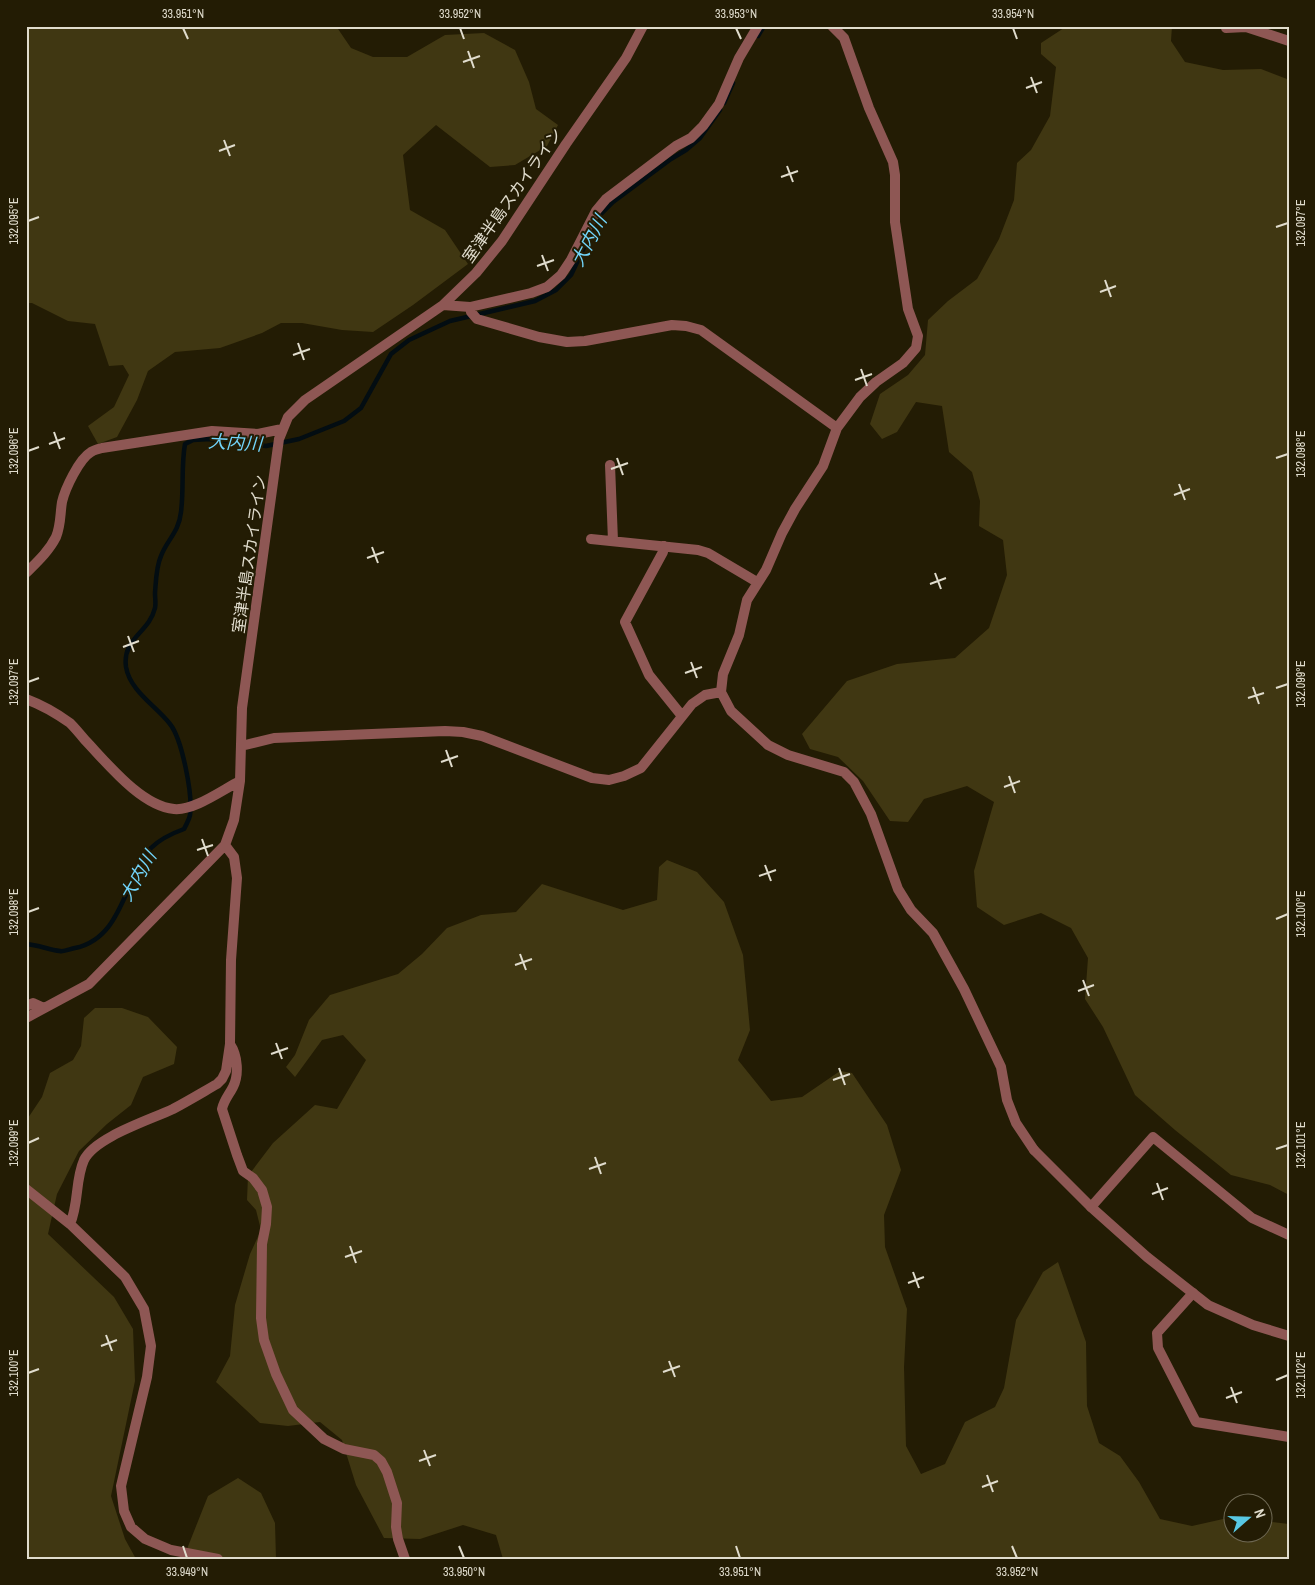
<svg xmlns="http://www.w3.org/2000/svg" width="1315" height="1585" font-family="'Archivo Narrow','Noto Sans JP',sans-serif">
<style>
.green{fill:#403712}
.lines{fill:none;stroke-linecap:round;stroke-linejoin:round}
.stream{stroke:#030d12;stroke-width:4.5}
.minor{stroke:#8e5754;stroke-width:10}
.tertiary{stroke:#8e5754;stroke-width:10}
.ticks{fill:none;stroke:#e0dccd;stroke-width:2}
.labels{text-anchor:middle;stroke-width:4;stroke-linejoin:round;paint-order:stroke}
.street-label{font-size:16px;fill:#e0dccd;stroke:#231c04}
.water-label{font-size:18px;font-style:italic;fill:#72d5fb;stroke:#231c04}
.neatline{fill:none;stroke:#e0dccd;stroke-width:2}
.ticks-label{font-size:12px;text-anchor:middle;fill:#e0dccd}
</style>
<rect width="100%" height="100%" fill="#231c04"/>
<path class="green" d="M 26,26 L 336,26 L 351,48 L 373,57 L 407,57 L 445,35 L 484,33 L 515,50 L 529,82 L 536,109 L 558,125 L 547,146 L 515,165 L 490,167 L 436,125 L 403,155 L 410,210 L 445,230 L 468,264 L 413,305 L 373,332 L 342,330 L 302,323 L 281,323 L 262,333 L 220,348 L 175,352 L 148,371 L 137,400 L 117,437 L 98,444 L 88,426 L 114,407 L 129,375 L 123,365 L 109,366 L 95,324 L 68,321 L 32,303 L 26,303 Z
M 1067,26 L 1172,26 L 1171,41 L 1185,62 L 1223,70 L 1261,69 L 1287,79 L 1289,82 L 1289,1195 L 1270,1185 L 1231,1175 L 1175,1130 L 1135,1095 L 1103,1027 L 1085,999 L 1088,958 L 1071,928 L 1041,913 L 1004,925 L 977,907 L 974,871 L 994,802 L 967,786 L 924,799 L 908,822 L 890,821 L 863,781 L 838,757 L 810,749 L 802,734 L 847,681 L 897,664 L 955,658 L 989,628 L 1007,575 L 1003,540 L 979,526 L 980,501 L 972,472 L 949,452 L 942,406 L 916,402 L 897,432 L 882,439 L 870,424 L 880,394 L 908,375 L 925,355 L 928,320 L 948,301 L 977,279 L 999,239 L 1014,200 L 1017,163 L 1031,150 L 1050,116 L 1056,67 L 1041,54 L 1041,43 Z
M 667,860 L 697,872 L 724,902 L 743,955 L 750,1030 L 738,1060 L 771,1101 L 802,1097 L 840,1071 L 852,1073 L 887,1125 L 901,1170 L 884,1215 L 885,1247 L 907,1309 L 904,1367 L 906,1446 L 921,1474 L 945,1464 L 965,1422 L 995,1407 L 1004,1388 L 1016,1320 L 1043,1272 L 1058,1262 L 1086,1342 L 1087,1406 L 1099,1443 L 1120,1456 L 1139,1482 L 1160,1519 L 1192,1526 L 1232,1517 L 1232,1532 L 1262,1532 L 1263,1521 L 1289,1524 L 1289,1559 L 503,1559 L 496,1535 L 463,1525 L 420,1539 L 384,1538 L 356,1485 L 342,1440 L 320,1422 L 288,1426 L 260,1423 L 216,1382 L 230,1356 L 235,1305 L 250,1254 L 261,1230 L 256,1210 L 247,1200 L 248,1176 L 273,1143 L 315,1105 L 337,1109 L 366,1060 L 343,1035 L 322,1040 L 295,1077 L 286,1067 L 295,1055 L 309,1020 L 330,995 L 398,974 L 422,954 L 447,928 L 481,915 L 516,912 L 542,884 L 623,910 L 657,900 L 659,867 Z
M 95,1008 L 122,1008 L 148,1017 L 177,1047 L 174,1064 L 143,1077 L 131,1105 L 107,1124 L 79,1151 L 57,1194 L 48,1234 L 114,1297 L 133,1329 L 135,1381 L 111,1496 L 125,1539 L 136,1559 L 26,1559 L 26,1121 L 42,1097 L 50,1073 L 73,1060 L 81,1046 L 84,1018 Z
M 238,1478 L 261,1493 L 275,1523 L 276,1559 L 183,1559 L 208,1496 Z"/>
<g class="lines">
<path class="stream" d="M 758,36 L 764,26
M 724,103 L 733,83
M 26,944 C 39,945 49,950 60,951 C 64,952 70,949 75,948 C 123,938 124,879 151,848 C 160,839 173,833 184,829 C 186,825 189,820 190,815 C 193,795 182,739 170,724 C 156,706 130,691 126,667 C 122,638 149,633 155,608 C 156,604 155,598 155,593 C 156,581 156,567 161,556 C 167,540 179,532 181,512 C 184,489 181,466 185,444 L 193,440 L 210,439 L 266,446 L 299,439 L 344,421 L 361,408 L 391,354 L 409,340 L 450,321 L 535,301 L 556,290 L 571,275 L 599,216 L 613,202 L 671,159 L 686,150 L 700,138 L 720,110"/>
<path class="minor" d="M 832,26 L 844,38 L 869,108 L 893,162 L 895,175 L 895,222 L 908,309 L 918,336 L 916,348 L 903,363 L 876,382 L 860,397 L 837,428 L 823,466 L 795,509 L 782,533 L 766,570 L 747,600 L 739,635 L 723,674 L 721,692 L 731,711 L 768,745 L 788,755 L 844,772 L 854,782 L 871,814 L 898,889 L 911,910 L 933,933 L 964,989 L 1001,1067 L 1007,1100 L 1016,1123 L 1034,1150
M 1226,28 L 1246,27 L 1289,41
M 443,305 L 470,307 L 531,293 L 547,287 L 561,275 L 571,260 L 596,211 L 606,199 L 676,146 L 691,138 L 703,126 L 719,104 L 739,58 L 758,26
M 470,307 L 471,312 L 477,319 L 539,337 L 567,342 L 585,341 L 672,325 L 686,326 L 701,330 L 837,428
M 610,465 L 613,541
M 591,539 L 698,550 L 708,553 L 757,582
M 664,546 L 663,552 L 625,622 L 649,675 L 682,716
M 26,573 C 37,562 49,551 56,537 C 61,525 60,514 62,502 C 65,489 79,459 91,452 C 94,450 98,449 102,448 L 212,431 L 258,434 L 282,429
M 26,699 C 42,705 56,713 70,723 C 75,728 80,734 85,740 C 107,763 141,806 174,809 C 194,811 222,790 240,781
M 241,746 L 274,738 L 445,731 L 463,732 L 482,736 L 592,778 L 609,780 L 624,776 L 641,768 L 692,704 L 705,695 L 721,692
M 26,1006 L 33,1003 L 44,1008
M 26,1018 L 89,984 L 225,845 L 234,820 L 240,781 L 242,708 L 279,439 L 288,417 L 305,400 L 443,305 L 476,273 L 502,241 L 566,144 L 626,58 L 643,26
M 230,1044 C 238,1056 239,1075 233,1087 C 229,1095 224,1100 222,1109 L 237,1155 L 243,1171 L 253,1178 L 262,1190 L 267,1207 L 266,1224 L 262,1244 L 261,1318 L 264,1340 L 276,1374 L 293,1410 L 324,1439 L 344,1449 L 374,1455 L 381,1461 L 387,1472 L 397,1503 L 396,1527 L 398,1539 L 405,1559
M 26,1189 L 70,1224 L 125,1277 L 144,1309 L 151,1346 L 147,1377 L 121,1486 L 124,1511 L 131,1527 L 145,1539 L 171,1550 L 218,1559
M 1091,1207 L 1153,1137 L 1252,1218 L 1289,1235
M 70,1224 C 79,1204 75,1180 84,1160 C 95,1137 150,1120 173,1109 C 188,1101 203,1092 217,1084 L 222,1079 L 226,1071 L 230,1044 L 231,960 L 237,878 L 234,857 L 225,845
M 1193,1293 L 1157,1333 L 1158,1348 L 1196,1422 L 1289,1437"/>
<path class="tertiary" d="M 1034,1150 L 1091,1207 L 1147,1257 L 1208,1305 L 1253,1325 L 1289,1336"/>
</g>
<path class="ticks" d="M 183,28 L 188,39M 460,28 L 464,39M 736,28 L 741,39M 1013,28 L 1017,39M 468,51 L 474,68M 463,62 L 480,56M 1031,77 L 1037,93M 1026,88 L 1042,82M 224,140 L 230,156M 219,151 L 235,145M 787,166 L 793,182M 781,177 L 798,171M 28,221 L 39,217M 1276,227 L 1288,223M 542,255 L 548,271M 537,266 L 554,260M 1105,280 L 1111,297M 1100,292 L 1116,286M 298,343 L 304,360M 293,355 L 310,349M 861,369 L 867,386M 855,380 L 872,374M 54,432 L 60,449M 49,444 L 65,438M 28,451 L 39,447M 617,458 L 623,475M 1276,458 L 1288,454M 611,469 L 628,463M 1179,484 L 1185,500M 1174,495 L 1190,489M 372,547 L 378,563M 367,558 L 384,552M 935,573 L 941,589M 930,584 L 946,578M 128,636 L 134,652M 123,647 L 139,641M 691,662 L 697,678M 685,673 L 702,667M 28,682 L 39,678M 1253,687 L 1259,704M 1276,688 L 1288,684M 1248,698 L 1264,693M 446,750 L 452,767M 441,762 L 458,756M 1009,776 L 1015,793M 1004,787 L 1020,781M 202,839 L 208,856M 197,850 L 213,845M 765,865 L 771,881M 759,876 L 776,870M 28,912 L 39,908M 1276,919 L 1288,914M 520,954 L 526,970M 515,965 L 532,959M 1083,980 L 1089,996M 1078,991 L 1094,985M 276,1043 L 282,1059M 271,1054 L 288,1048M 839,1068 L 845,1085M 833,1080 L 850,1074M 28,1143 L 39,1138M 1276,1149 L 1288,1145M 595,1157 L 601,1174M 589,1169 L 606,1163M 1157,1183 L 1163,1200M 1152,1194 L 1168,1188M 350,1246 L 356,1263M 345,1257 L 362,1251M 913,1272 L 919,1288M 908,1283 L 924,1277M 106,1335 L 112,1351M 101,1346 L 117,1340M 669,1361 L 675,1377M 663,1372 L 680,1366M 28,1373 L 39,1369M 1276,1380 L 1288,1375M 1231,1387 L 1237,1403M 1226,1398 L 1242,1392M 424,1450 L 430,1466M 419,1461 L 436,1455M 987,1475 L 993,1492M 982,1487 L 998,1481M 183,1546 L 187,1558M 459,1546 L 464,1558M 736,1546 L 740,1558M 1012,1546 L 1017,1558"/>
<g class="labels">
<g class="street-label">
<text transform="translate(512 195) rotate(-55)" y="6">室津半島スカイライン</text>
<text transform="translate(249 554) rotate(-82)" y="6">室津半島スカイライン</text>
</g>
<g class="water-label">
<text transform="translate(589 241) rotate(-62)" y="6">大内川</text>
<text transform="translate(235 443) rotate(3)" y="6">大内川</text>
<text transform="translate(138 876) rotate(-60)" y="6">大内川</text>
</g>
</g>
<rect width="1315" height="1585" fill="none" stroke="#231c04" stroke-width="55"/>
<g transform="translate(1248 1518) rotate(70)"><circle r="24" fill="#231c04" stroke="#6f6954"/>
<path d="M0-4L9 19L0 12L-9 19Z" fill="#58c8e4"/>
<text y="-8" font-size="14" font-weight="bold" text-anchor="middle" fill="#e0dccd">N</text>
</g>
<rect x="28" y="28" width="1260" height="1530" class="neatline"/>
<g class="ticks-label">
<text x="183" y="18">33.951°N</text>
<text x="460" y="18">33.952°N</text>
<text x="736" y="18">33.953°N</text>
<text x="1013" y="18">33.954°N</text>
<text transform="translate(14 221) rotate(-90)" y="4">132.095°E</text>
<text transform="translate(1301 223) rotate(-90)" y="4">132.097°E</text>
<text transform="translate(14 451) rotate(-90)" y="4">132.096°E</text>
<text transform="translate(1301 454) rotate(-90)" y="4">132.098°E</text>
<text transform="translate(14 682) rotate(-90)" y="4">132.097°E</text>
<text transform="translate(1301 684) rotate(-90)" y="4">132.099°E</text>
<text transform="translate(14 912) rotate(-90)" y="4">132.098°E</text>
<text transform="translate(1301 914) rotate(-90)" y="4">132.100°E</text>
<text transform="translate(14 1143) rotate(-90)" y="4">132.099°E</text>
<text transform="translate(1301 1145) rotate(-90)" y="4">132.101°E</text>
<text transform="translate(14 1373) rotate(-90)" y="4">132.100°E</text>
<text transform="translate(1301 1375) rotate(-90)" y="4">132.102°E</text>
<text x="187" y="1576">33.949°N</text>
<text x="464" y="1576">33.950°N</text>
<text x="740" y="1576">33.951°N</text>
<text x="1017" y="1576">33.952°N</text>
</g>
</svg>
